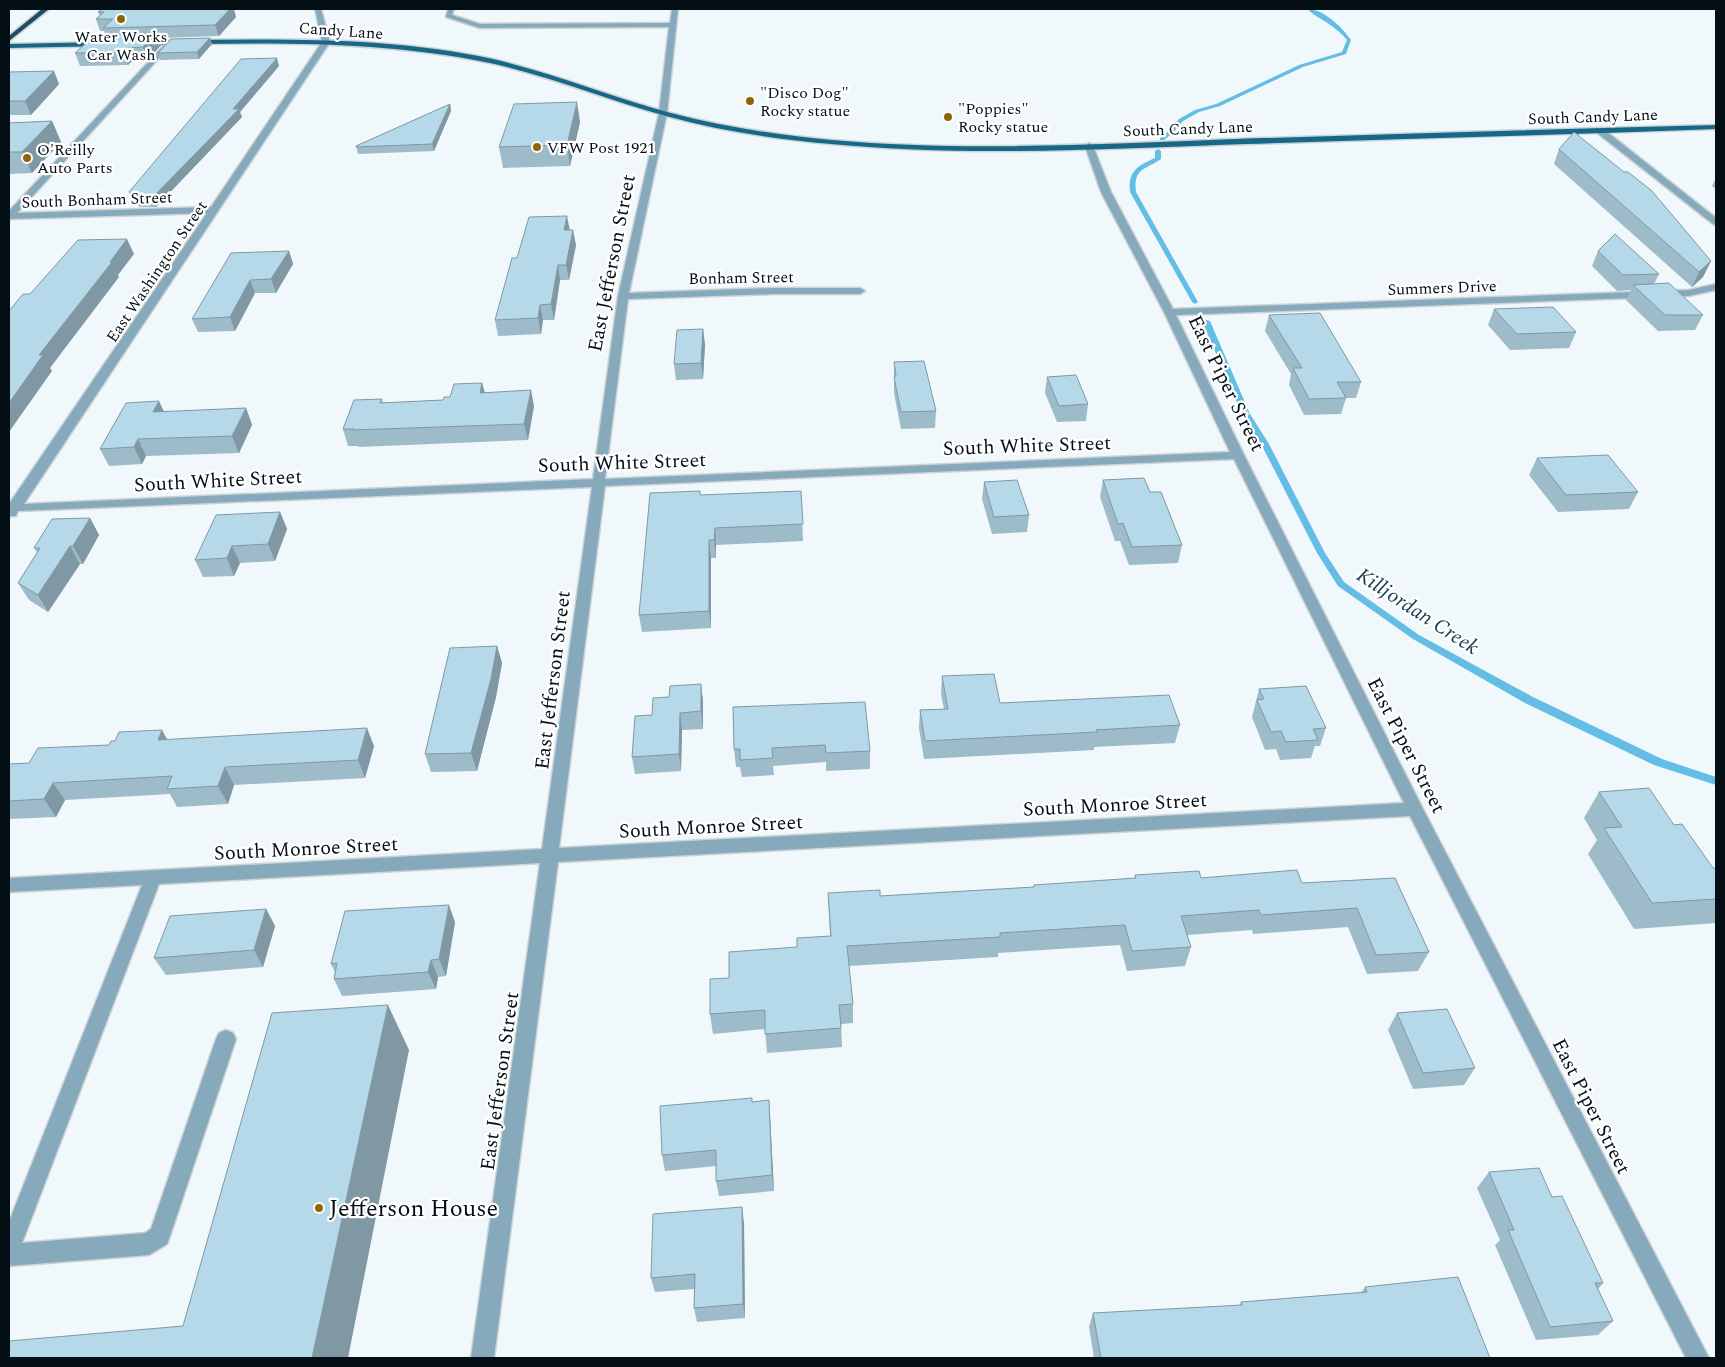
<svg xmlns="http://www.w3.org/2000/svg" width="1725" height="1367" font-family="Spectral,serif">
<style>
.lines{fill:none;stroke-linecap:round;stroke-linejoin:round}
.stream{fill:#63bde5;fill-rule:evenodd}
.minor-casing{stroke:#cbd3d6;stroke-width:3}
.major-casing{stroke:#cbd3d6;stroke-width:3}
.highway-casing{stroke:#cbd3d6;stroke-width:3}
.minor{fill:#86a9bb;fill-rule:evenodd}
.major{fill:#176887;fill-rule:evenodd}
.highway{fill:#1d4d62;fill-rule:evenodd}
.wall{fill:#9dbbc9}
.shaded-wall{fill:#7f98a4}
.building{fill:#b6d9ea;stroke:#7f98a4}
.poi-dot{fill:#8e650b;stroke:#fff;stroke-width:2}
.labels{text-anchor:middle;stroke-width:4.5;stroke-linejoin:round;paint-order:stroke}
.far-street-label{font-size:16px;fill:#040f15;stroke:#fff}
.far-poi-label{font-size:16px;fill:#040f15;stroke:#fff;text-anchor:start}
.street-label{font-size:20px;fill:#040f15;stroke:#fff}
.water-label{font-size:21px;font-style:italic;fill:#173e50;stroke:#fff}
.near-poi-label{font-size:24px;fill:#040f15;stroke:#fff;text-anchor:start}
</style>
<rect width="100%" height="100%" fill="#f1f8fb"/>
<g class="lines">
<path class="stream" d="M 1307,9 C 1324,9 1342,27 1351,40 L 1346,54 L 1303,67 L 1220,106 L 1199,112 L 1183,121 L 1174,132 L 1164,140 L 1160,140 L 1160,138 L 1170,130 L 1179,119 L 1195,110 L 1216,104 L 1299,65 L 1342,52 L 1347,40 C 1335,25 1320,20 1307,9 Z
M 1158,149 L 1161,151 L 1161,159 C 1145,170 1133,168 1136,192 L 1198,302 L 1195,304 L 1192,302 L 1130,192 C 1128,171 1137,166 1155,158 L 1155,151 Z
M 1203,319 L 1210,321 L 1250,414 L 1269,444 L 1325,553 L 1344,582 L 1419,635 L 1533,697 L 1662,759 L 1716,777 L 1716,785 L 1654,765 L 1525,703 L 1413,639 L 1338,586 L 1317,553 L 1261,444 L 1242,414 L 1202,321 Z"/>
<g class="minor-casing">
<path id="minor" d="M 315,9 L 321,9 L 330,42 L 24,504 L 593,479 L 618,296 L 659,113 L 669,27 L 480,28 L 446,17 L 448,9 L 454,9 L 452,15 L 480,24 L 670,23 L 672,9 L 678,9 L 667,113 L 629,293 L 773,288 L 860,288 L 865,291 L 860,294 L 773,294 L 628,299 L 605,479 L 1230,452 L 1164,312 L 1101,192 L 1085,146 L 1089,143 L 1093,146 L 1111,192 L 1173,309 L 1689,290 L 1716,284 L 1716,290 L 1689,296 L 1176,315 L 1244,455 L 1423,809 L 1709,1358 L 1686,1358 L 1410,816 L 558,862 L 494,1358 L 471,1358 L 540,863 L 159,884 L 22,1243 L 145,1233 L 151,1229 L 216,1039 L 219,1033 L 226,1030 L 233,1033 L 236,1039 L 170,1236 L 167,1244 L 149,1255 L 9,1266 L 9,1222 L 142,885 L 9,892 L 9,878 L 542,849 L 592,487 L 18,511 L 16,516 L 9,516 L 9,504 L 207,213 L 9,219 L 9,211 L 169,40 L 173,42 L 172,44 L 17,213 L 211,207 L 322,42 ZM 1234,459 L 1404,803 L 559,848 L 605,486 Z
M 1596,128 L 1602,128 L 1716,218 L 1716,225 L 1713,224 L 1596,132 Z"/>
</g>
<g class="major-casing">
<path id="major" d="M 184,40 C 287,39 392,37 493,59 C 554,73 611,97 671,113 C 724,127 778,135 832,140 C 966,152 1101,144 1235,139 C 1395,134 1556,129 1716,125 L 1716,129 C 1559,135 1402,139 1246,144 C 1107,149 969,157 831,144 C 775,139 720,131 666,116 C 607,100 550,76 490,63 C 375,39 257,43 140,45 L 136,43 L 140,41 Z
M 105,42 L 109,44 L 108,46 L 9,48 L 9,44 Z"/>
</g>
<g class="highway-casing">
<path id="highway" d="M 42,9 L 49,9 L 9,41 L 9,36 Z"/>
</g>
<use href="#minor" class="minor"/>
<use href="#major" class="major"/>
<use href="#highway" class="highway"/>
</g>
<path class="wall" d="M 98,12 L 236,17 L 219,36 L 159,38 L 161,45 L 148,60 L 132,61 L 128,65 L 80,66 L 75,53 L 106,34 L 104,31 L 100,31 L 96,19 L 100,16 Z
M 212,44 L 199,59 L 160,60 L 158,53 Z
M 279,66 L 240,112 L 242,117 L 156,207 L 140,207 L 133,201 L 129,192 Z
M 9,72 L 59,84 L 31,115 L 9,115 Z
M 450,104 L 451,111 L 434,151 L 358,154 L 356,146 Z
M 52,121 L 61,142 L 32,173 L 9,174 L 9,123 Z
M 580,122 L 570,166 L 503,168 L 499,147 Z
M 1559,149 L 1711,261 L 1703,277 L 1692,287 L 1554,164 Z
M 1716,178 L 1716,189 L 1712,186 Z
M 569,230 L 576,245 L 569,280 L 560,280 L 554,320 L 543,320 L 541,334 L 498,336 L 495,320 L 517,258 Z
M 289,251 L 293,264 L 276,293 L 255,293 L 235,331 L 198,332 L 192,319 Z
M 1598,251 L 1659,274 L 1654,284 L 1703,315 L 1695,330 L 1658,331 L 1626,300 L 1631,290 L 1617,291 L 1592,266 Z
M 1494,309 L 1576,332 L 1569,348 L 1510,350 L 1488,325 Z
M 1269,315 L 1361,382 L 1356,398 L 1346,398 L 1341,414 L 1304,415 L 1289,385 L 1291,374 L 1265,331 Z
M 703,329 L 705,345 L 703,379 L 676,380 L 674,364 Z
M 894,362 L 936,411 L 935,428 L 901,429 L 894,393 Z
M 1047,377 L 1088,404 L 1086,421 L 1057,422 L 1045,393 Z
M 482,383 L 485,392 L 534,406 L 528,440 L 359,447 L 358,446 L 348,446 L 343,429 L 382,399 L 383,403 L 443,400 Z
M 246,408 L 252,425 L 239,453 L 146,456 L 142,464 L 109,466 L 100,449 L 164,412 Z
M 1537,458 L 1638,492 L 1629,509 L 1558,512 L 1529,475 Z
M 1103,480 L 1150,492 L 1182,545 L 1178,563 L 1129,565 L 1120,541 L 1115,541 L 1100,497 Z
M 984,482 L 1029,515 L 1027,532 L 992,534 L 982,499 Z
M 801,491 L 803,541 L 716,545 L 716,558 L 711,558 L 711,628 L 642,632 L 639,615 L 701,495 Z
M 280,512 L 287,529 L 275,561 L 240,563 L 234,576 L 203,577 L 195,560 Z
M 90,518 L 99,535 L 83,564 L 80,564 L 48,612 L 29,600 L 18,583 L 37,552 L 34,548 Z
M 497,646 L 502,663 L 496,697 L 477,771 L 431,772 L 425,754 Z
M 942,676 L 1000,703 L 1180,725 L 1175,743 L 1094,747 L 1094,750 L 924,759 L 919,728 L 920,710 L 944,709 L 941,694 Z
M 701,684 L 703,702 L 703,729 L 682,730 L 681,771 L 635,774 L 632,757 L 652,715 L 669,697 Z
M 1259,689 L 1326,728 L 1320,746 L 1315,746 L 1311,758 L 1280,760 L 1276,749 L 1265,750 L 1252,717 Z
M 733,707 L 870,751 L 870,769 L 826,771 L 826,762 L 773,766 L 774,775 L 742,777 L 740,767 L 736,767 L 734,749 Z
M 167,739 L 374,746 L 365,778 L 234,785 L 228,804 L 177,807 L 170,794 L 65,800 L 56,817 L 9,819 L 9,764 L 29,763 L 109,745 Z
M 1599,792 L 1674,825 L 1713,868 L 1716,868 L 1716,923 L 1634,929 L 1588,854 L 1597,840 L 1584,818 Z
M 1135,875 L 1201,878 L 1302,883 L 1395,878 L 1429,952 L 1418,971 L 1367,974 L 1348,927 L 1253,934 L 1252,930 L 1187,935 L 1191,947 L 1185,966 L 1127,971 L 1120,945 L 998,953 L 998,957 L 849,966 L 853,1004 L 853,1023 L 841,1024 L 842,1047 L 767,1053 L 765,1029 L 713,1034 L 710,1014 L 729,978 L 797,947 L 830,936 L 828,893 L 880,896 L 1034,887 L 1034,885 L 1134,879 Z
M 266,909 L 275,926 L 263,967 L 166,975 L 154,958 Z
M 455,922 L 446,976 L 438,977 L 436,989 L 342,996 L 334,979 L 335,972 L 331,964 Z
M 1397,1013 L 1475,1068 L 1464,1085 L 1413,1089 L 1388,1030 Z
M 769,1100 L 770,1117 L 774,1191 L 719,1196 L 716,1181 L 716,1166 L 665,1171 L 662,1155 L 752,1102 Z
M 1489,1172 L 1552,1197 L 1603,1283 L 1598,1289 L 1613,1321 L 1598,1335 L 1536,1340 L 1495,1245 L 1500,1240 L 1477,1188 Z
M 744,1223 L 745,1318 L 697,1322 L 694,1308 L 694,1289 L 655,1292 L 651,1278 Z
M 1365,1287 L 1490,1358 L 1094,1358 L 1089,1327 L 1093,1313 L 1239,1306 L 1241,1302 L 1361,1293 Z"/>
<path class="shaded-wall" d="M 230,9 L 234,9 L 236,17 L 219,36 L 215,25 Z
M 157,33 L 161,45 L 148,60 L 143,47 Z
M 210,38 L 212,44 L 199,59 L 197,52 Z
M 128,48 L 132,61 L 128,65 L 123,52 Z
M 277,58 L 279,66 L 240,112 L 242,117 L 156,207 L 152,198 L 233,109 Z
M 54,71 L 59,84 L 31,115 L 25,101 Z
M 577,102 L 580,122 L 570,166 L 567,145 Z
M 450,104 L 451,111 L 434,151 L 432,144 Z
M 52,121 L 61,142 L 32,173 L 22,152 Z
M 567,216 L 570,231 L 564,230 Z
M 573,230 L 576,245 L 569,280 L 566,265 Z
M 127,239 L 134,254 L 118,275 L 119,277 L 50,368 L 52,371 L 9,432 L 9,403 L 39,355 Z
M 289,251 L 293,264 L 276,293 L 271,279 Z
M 1711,261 L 1703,277 L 1692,287 L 1699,272 Z
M 558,265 L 560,280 L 554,320 L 551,304 Z
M 250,280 L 255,293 L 235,331 L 230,317 Z
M 540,305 L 543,320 L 541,334 L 538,318 Z
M 703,329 L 705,345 L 703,379 L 701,363 Z
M 482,383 L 486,399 L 480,393 Z
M 531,390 L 534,406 L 528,440 L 524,424 Z
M 159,401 L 167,418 L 153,412 Z
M 246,408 L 252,425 L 239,453 L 232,436 Z
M 138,439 L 146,456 L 142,464 L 134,447 Z
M 280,512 L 287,529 L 275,561 L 268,544 Z
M 90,518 L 99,535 L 83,564 L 73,546 Z
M 715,528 L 716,545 L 716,558 L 714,540 Z
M 709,540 L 711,558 L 711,628 L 709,611 Z
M 70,546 L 80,564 L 48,612 L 38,595 Z
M 232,546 L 240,563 L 234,576 L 227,558 Z
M 497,646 L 502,663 L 496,697 L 477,771 L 471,753 Z
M 701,684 L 703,702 L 703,729 L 701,711 Z
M 680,713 L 682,730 L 681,771 L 679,754 Z
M 367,728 L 374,746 L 365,778 L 358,760 Z
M 162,730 L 172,748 L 158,740 Z
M 225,767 L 234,785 L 228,804 L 218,786 Z
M 53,783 L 65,800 L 56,817 L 44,799 Z
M 449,905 L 455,922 L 446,976 L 439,959 Z
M 266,909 L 275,926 L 263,967 L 254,950 Z
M 431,960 L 438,977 L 436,989 L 428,972 Z
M 388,1005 L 409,1050 L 348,1358 L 312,1358 Z
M 769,1100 L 770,1117 L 774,1191 L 772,1175 Z
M 742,1207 L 744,1223 L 745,1318 L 743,1304 Z"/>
<path class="building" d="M 102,9 L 230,9 L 215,25 L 103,28 L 113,19 L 96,19 L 104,12 L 98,12 Z
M 157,33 L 143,47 L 128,48 L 123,52 L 75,53 L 95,35 Z
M 210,38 L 197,52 L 158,53 L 171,39 Z
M 277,58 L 233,109 L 239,109 L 152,198 L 137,199 L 129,192 L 241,59 Z
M 54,71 L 25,101 L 9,101 L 9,72 Z
M 577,102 L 567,145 L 499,147 L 514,104 Z
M 450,104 L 432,144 L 356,147 L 356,146 Z
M 52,121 L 22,152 L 9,152 L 9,123 Z
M 1574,132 L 1624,172 L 1628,172 L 1652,191 L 1711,261 L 1699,272 L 1559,149 Z
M 567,216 L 564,230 L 573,230 L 566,265 L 558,265 L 551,304 L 540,305 L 538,318 L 495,320 L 512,258 L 517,258 L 529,217 Z
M 1615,234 L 1659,274 L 1623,275 L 1598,251 Z
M 127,239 L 110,262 L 112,262 L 39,355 L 43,355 L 9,403 L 9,311 L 23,294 L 30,294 L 78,240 Z
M 289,251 L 271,279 L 250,280 L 230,317 L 192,319 L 231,253 Z
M 1669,283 L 1703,315 L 1665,315 L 1633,285 Z
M 1553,307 L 1576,332 L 1517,334 L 1494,309 Z
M 1320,313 L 1361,382 L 1337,382 L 1346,398 L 1309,399 L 1293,368 L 1302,368 L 1269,315 Z
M 703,329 L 701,363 L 674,364 L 677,330 Z
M 924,361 L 936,411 L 901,412 L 894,377 L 896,376 L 894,362 Z
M 1076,375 L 1088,404 L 1059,406 L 1047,377 Z
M 482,383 L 480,393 L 531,390 L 524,424 L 353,430 L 354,429 L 343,429 L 354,400 L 382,399 L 380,403 L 443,400 L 444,397 L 450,397 L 454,384 Z
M 159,401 L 153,412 L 246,408 L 232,436 L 138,439 L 134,447 L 100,449 L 126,403 Z
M 1608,455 L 1638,492 L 1566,495 L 1537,458 Z
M 1144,478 L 1150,492 L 1161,492 L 1182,545 L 1132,547 L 1123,523 L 1118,524 L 1103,480 Z
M 1017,480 L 1029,515 L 994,517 L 984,482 Z
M 700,491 L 700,495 L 801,491 L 803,524 L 715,528 L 714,540 L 709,540 L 709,611 L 639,615 L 650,493 Z
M 280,512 L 268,544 L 232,546 L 227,558 L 195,560 L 216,515 Z
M 90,518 L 73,546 L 70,546 L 38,595 L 18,583 L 40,548 L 34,548 L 52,519 Z
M 497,646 L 491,679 L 471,753 L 425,754 L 450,648 Z
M 994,674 L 1000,703 L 1169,695 L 1180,725 L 1096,730 L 1097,732 L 925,741 L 920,710 L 948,709 L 942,676 Z
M 701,684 L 701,711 L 680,713 L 679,754 L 632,757 L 635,716 L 652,715 L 653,698 L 669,697 L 670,686 Z
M 1306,686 L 1326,728 L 1313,729 L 1318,740 L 1286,742 L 1281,731 L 1271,732 L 1257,700 L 1264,699 L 1259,689 Z
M 865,702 L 870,751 L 826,753 L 825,745 L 772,748 L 773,758 L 740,760 L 740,749 L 734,749 L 733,707 Z
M 367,728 L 358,760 L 225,767 L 218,786 L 167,789 L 172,776 L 53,783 L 44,799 L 9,801 L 9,764 L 29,763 L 38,748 L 109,745 L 111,741 L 115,741 L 119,732 L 162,730 L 158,740 Z
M 1649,788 L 1674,825 L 1682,824 L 1713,868 L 1716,868 L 1716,899 L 1652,903 L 1604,828 L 1622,827 L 1599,792 Z
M 1297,870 L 1302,883 L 1395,878 L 1429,952 L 1376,955 L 1357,908 L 1261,915 L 1259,910 L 1181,916 L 1191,947 L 1132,951 L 1125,925 L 1000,933 L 1000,937 L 847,946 L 853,1004 L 839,1005 L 841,1028 L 765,1034 L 765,1010 L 710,1014 L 710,979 L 729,978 L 729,952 L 797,947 L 797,938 L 831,936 L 828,893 L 880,890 L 880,896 L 1034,887 L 1034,885 L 1136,878 L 1135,875 L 1199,871 L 1201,878 Z
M 449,905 L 439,959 L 431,960 L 428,972 L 334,979 L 337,963 L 331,964 L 345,911 Z
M 266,909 L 254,950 L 154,958 L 170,916 Z
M 388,1005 L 312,1358 L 9,1358 L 9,1341 L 183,1326 L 272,1013 Z
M 1447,1009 L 1475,1068 L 1423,1073 L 1397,1013 Z
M 752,1098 L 752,1102 L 769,1100 L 772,1175 L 716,1181 L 716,1150 L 662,1155 L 660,1106 Z
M 1539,1168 L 1552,1197 L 1562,1196 L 1603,1283 L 1595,1283 L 1613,1321 L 1550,1327 L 1508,1230 L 1514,1230 L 1489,1172 Z
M 742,1207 L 743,1304 L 694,1308 L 695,1274 L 651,1278 L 653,1214 Z
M 1458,1277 L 1490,1358 L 1101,1358 L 1093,1313 L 1242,1305 L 1241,1302 L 1367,1292 L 1365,1287 Z"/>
<g class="poi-dot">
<circle cx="121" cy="19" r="5"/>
<circle cx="750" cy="101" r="5"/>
<circle cx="948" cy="117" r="5"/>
<circle cx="537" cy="147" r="5"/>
<circle cx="27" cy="158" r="5"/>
<circle cx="319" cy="1208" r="5"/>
</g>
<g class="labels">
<g class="far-street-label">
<text transform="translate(341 30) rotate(4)" y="6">Candy Lane</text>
<text transform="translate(1593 116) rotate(-2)" y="6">South Candy Lane</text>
<text transform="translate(1188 128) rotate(-2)" y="6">South Candy Lane</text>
<text transform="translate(97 199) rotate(-2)" y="6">South Bonham Street</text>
<text transform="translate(156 271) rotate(-56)" y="6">East Washington Street</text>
<text transform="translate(741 277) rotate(-1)" y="6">Bonham Street</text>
<text transform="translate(1442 287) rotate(-2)" y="6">Summers Drive</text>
</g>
<g class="far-poi-label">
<text x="121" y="42" text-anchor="middle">Water Works<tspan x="121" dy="18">Car Wash</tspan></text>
<text x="760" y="98">"Disco Dog"<tspan x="760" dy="18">Rocky statue</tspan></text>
<text x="958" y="114">"Poppies"<tspan x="958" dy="18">Rocky statue</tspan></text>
<text x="547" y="153">VFW Post 1921</text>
<text x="37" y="155">O'Reilly<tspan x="37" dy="18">Auto Parts</tspan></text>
</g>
<g class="street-label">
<text transform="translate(611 263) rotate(-79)" y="7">East Jefferson Street</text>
<text transform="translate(1227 383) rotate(64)" y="7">East Piper Street</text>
<text transform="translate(1027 445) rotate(-2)" y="7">South White Street</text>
<text transform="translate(622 462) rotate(-2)" y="7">South White Street</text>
<text transform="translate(218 480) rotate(-3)" y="7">South White Street</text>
<text transform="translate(552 680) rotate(-83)" y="7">East Jefferson Street</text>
<text transform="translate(1407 745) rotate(63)" y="7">East Piper Street</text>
<text transform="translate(1115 804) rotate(-3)" y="7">South Monroe Street</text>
<text transform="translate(711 826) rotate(-3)" y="7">South Monroe Street</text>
<text transform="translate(306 848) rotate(-3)" y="7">South Monroe Street</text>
<text transform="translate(499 1081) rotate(-82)" y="7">East Jefferson Street</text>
<text transform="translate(1592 1106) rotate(63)" y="7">East Piper Street</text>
</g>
<g class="water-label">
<text transform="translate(1418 611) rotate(33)" y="7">Killjordan Creek</text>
</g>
<g class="near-poi-label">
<text x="329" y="1216">Jefferson House</text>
</g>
</g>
<rect width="1725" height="1367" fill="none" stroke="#040f15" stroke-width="20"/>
</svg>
